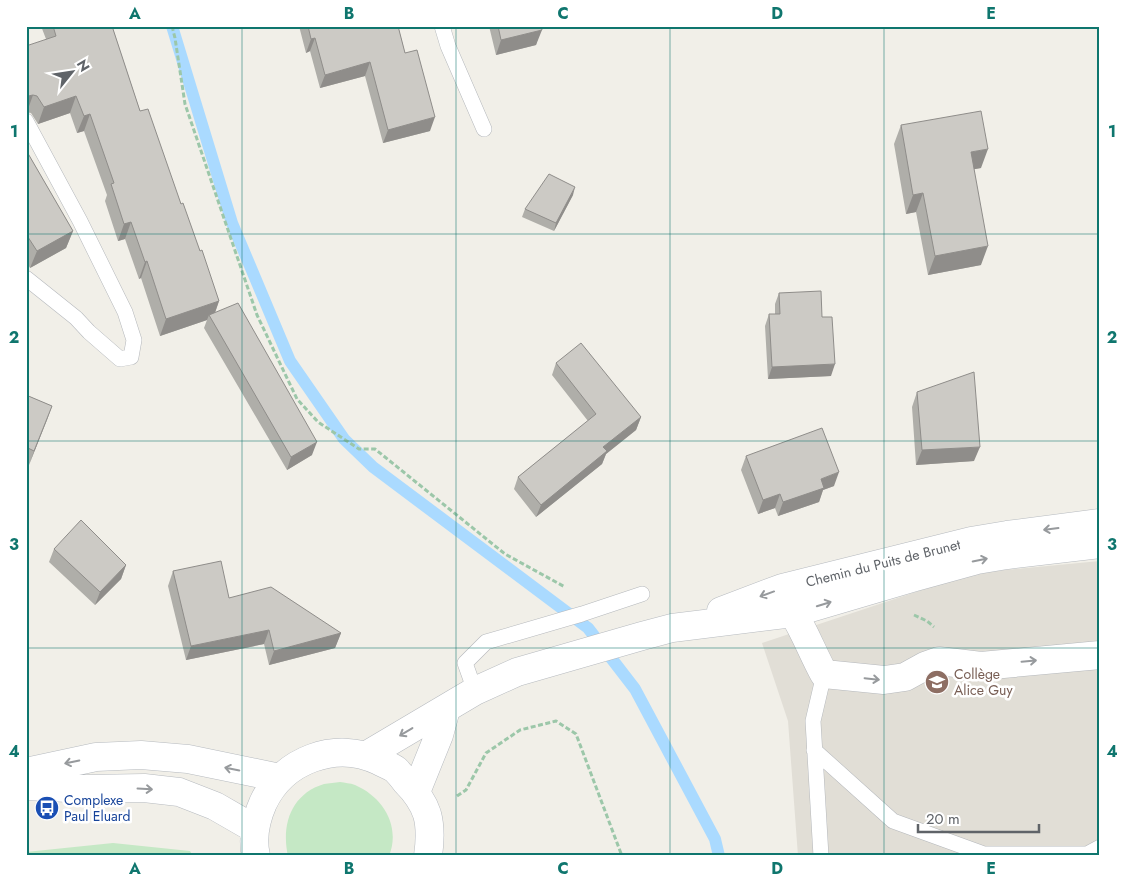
<svg xmlns="http://www.w3.org/2000/svg" width="1126" height="882" font-family="Jost,sans-serif">
<style>
.education{fill:#e1ded6}
.green{fill:#c5e8c5}
.lines{fill:none;stroke-linecap:round;stroke-linejoin:round}
.stream{stroke:#aadaff;stroke-width:12}
.lane-casing{stroke:#b5b8bc;stroke-width:16}
.street-casing{stroke:#b5b8bc;stroke-width:29}
.secondary-casing{stroke:#b6babf;stroke-width:29}
.path{stroke:#9cc7a9;stroke-width:3;stroke-dasharray:5 2.5;stroke-linecap:butt}
.lane{stroke:#fff;stroke-width:15}
.street{stroke:#fff;stroke-width:28}
.secondary{stroke:#fff;stroke-width:28}
.wall{fill:#afaea9}
.shaded-wall{fill:#8f8d8a}
.building{fill:#cccac5;stroke:#8f8d8a}
.oneway{stroke:#979a9d}
.grid{fill:none;stroke:#0f766e;stroke-width:1;stroke-opacity:0.55}
.labels{text-anchor:middle;stroke-width:5;stroke-linejoin:round;paint-order:stroke}
.street-label{font-size:14px;fill:#5f6368;stroke:#fff}
.education-label{font-size:14px;fill:#785e54;stroke:#fff;text-anchor:start}
.transit-label{font-size:14px;fill:#164399;stroke:#fff;text-anchor:start}
.neatline{fill:none;stroke:#0f766e;stroke-width:2}
.grid-label{font-size:16px;text-anchor:middle;font-weight:bold;fill:#0f766e}
</style>
<rect width="100%" height="100%" fill="#f1efe8"/>
<path class="education" d="M 1100,561 L 1100,856 L 798,856 L 788,721 L 762,643 L 973,573 Z"/>
<path class="green" d="M 340,782 C 345,783 350,783 355,785 C 383,797 401,826 389,856 L 288,856 C 281,825 291,794 324,784 C 329,783 335,783 340,782 Z
M 113,843 L 190,851 L 193,856 L 26,856 L 26,852 Z"/>
<g class="lines">
<path class="stream" d="M 172,26 L 232,223 L 290,361 L 344,439 L 373,467 L 588,628 L 635,689 L 715,839 L 719,856"/>
<g class="lane-casing">
<path id="lane" d="M 442,26 L 448,46 L 484,129
M 26,121 L 80,221 L 125,312 L 134,340 L 131,357 L 120,359 L 89,332 L 76,318 L 26,278
M 475,691 L 465,663 L 486,642 L 582,614 L 642,594
M 814,750 L 893,821 L 984,854 L 1087,854 L 1100,847
M 821,856 L 813,721 L 824,674"/>
</g>
<g class="street-casing">
<path id="street" d="M 793,613 C 805,632 813,654 824,674 L 884,680 L 905,677 L 925,666 L 939,661 L 981,666 L 1100,655"/>
</g>
<g class="secondary-casing">
<path id="secondary" d="M 721,611 L 782,588 L 971,541 L 1007,535 L 1100,523
M 367,755 L 475,691 L 517,672 L 642,636 L 672,628 L 793,613 L 915,577 L 977,560 L 1007,555 L 1100,544
M 26,772 L 96,757 L 141,755 L 188,759 L 280,778
M 26,786 L 89,789 L 144,788 L 179,792 L 215,806 L 255,829
M 416,792 L 439,735 L 446,709
M 256,856 C 252,839 256,819 263,803 C 283,760 336,740 379,761 C 384,764 391,766 396,770 C 400,774 403,778 406,782 C 415,791 423,802 427,814 C 431,828 430,842 428,856"/>
</g>
<path class="path" d="M 172,26 L 175,38 L 185,104 L 257,315 L 297,399 L 318,422 L 359,449 L 375,449 L 505,554 L 565,587
M 914,615 L 927,621 L 934,627
M 457,796 L 466,790 L 486,753 L 520,730 L 556,721 L 576,734 L 622,856"/>
<use href="#lane" class="lane"/>
<use href="#street" class="street"/>
<use href="#secondary" class="secondary"/>
</g>
<path class="wall" d="M 41,26 L 112,26 L 140,111 L 181,204 L 200,251 L 219,301 L 215,313 L 312,455 L 287,470 L 204,328 L 207,320 L 160,336 L 141,278 L 139,279 L 125,239 L 118,241 L 105,201 L 107,195 L 84,131 L 77,133 L 70,113 L 38,124 L 31,113 L 26,112 L 46,39 Z
M 299,26 L 398,26 L 405,53 L 430,131 L 383,143 L 365,76 L 320,88 L 310,51 L 306,53 Z
M 489,26 L 541,26 L 536,45 L 496,55 Z
M 901,125 L 981,168 L 974,169 L 981,265 L 928,275 L 916,212 L 906,214 L 894,144 Z
M 26,150 L 73,231 L 66,248 L 30,268 L 26,261 Z
M 573,195 L 554,231 L 522,217 L 525,209 Z
M 779,293 L 822,317 L 831,376 L 768,379 L 765,326 L 769,314 L 775,314 L 775,304 Z
M 556,363 L 641,417 L 636,430 L 606,454 L 602,464 L 536,517 L 514,489 L 518,477 L 588,421 L 552,375 Z
M 917,392 L 974,461 L 916,465 L 912,407 Z
M 26,395 L 52,406 L 29,465 L 26,464 Z
M 746,456 L 834,486 L 823,490 L 819,502 L 778,516 L 775,508 L 758,514 L 741,470 Z
M 54,549 L 126,565 L 121,579 L 95,605 L 49,562 Z
M 173,571 L 229,598 L 341,633 L 335,648 L 269,665 L 264,644 L 186,660 L 168,586 Z"/>
<path class="shaded-wall" d="M 542,30 L 536,45 L 496,55 L 501,40 Z
M 315,38 L 310,51 L 306,53 L 311,39 Z
M 370,62 L 365,76 L 320,88 L 325,75 Z
M 33,95 L 27,112 L 26,112 L 26,97 L 28,96 Z
M 76,96 L 70,113 L 38,124 L 44,107 Z
M 90,114 L 84,131 L 77,133 L 84,116 Z
M 435,117 L 430,131 L 383,143 L 388,130 Z
M 988,149 L 981,168 L 964,171 L 971,152 Z
M 575,187 L 573,195 L 554,231 L 556,223 Z
M 923,193 L 916,212 L 906,214 L 913,195 Z
M 131,222 L 125,239 L 118,241 L 124,224 Z
M 73,231 L 66,248 L 30,268 L 37,251 Z
M 988,246 L 981,265 L 928,275 L 935,256 Z
M 147,261 L 141,278 L 139,279 L 145,262 Z
M 219,301 L 213,318 L 209,315 L 207,320 L 160,336 L 166,319 Z
M 835,364 L 831,376 L 768,379 L 772,367 Z
M 52,406 L 47,420 L 29,465 L 34,451 Z
M 641,417 L 636,430 L 606,454 L 602,464 L 536,517 L 541,505 L 603,447 Z
M 317,442 L 312,455 L 287,470 L 291,457 Z
M 980,447 L 974,461 L 916,465 L 922,450 Z
M 839,472 L 834,486 L 823,490 L 819,502 L 778,516 L 783,502 L 821,479 Z
M 780,494 L 775,508 L 758,514 L 763,500 Z
M 126,565 L 121,579 L 95,605 L 100,592 Z
M 269,630 L 264,644 L 186,660 L 191,646 Z
M 341,633 L 335,648 L 269,665 L 274,651 Z"/>
<path class="building" d="M 53,26 L 112,26 L 140,111 L 148,109 L 181,204 L 183,203 L 200,251 L 202,250 L 219,301 L 166,319 L 147,261 L 145,262 L 131,222 L 124,224 L 111,184 L 114,183 L 90,114 L 84,116 L 76,96 L 44,107 L 37,96 L 33,95 L 28,96 L 26,97 L 26,46 L 56,36 Z
M 308,26 L 398,26 L 405,53 L 417,50 L 435,117 L 388,130 L 370,62 L 325,75 L 315,38 L 311,39 Z
M 498,26 L 541,26 L 542,30 L 501,40 Z
M 981,111 L 988,149 L 971,152 L 988,246 L 935,256 L 923,193 L 913,195 L 901,125 Z
M 26,150 L 73,231 L 37,251 L 26,234 Z
M 549,174 L 575,187 L 556,223 L 525,209 Z
M 821,291 L 822,317 L 832,317 L 835,364 L 772,367 L 769,314 L 780,314 L 779,293 Z
M 238,303 L 317,442 L 291,457 L 209,315 Z
M 581,343 L 641,417 L 603,447 L 607,451 L 541,505 L 518,477 L 596,414 L 556,363 Z
M 974,372 L 980,447 L 922,450 L 917,392 Z
M 26,395 L 52,406 L 34,451 L 26,447 Z
M 822,428 L 839,472 L 821,479 L 824,488 L 783,502 L 780,494 L 763,500 L 746,456 Z
M 81,520 L 126,565 L 100,592 L 54,549 Z
M 221,561 L 229,598 L 271,587 L 341,633 L 274,651 L 269,630 L 191,646 L 173,571 Z"/>
<defs><path id="oneway-shaft" d="M-6 0H5M1.5-3L5.5 0L1.5 3" fill="none" stroke-width="1.6" stroke-linecap="round" stroke-linejoin="round" transform="scale(1.25)"/></defs>
<g class="oneway">
<use href="#oneway-shaft" transform="translate(1051 529) rotate(173)"/>
<use href="#oneway-shaft" transform="translate(980 560) rotate(-11)"/>
<use href="#oneway-shaft" transform="translate(767 594) rotate(160)"/>
<use href="#oneway-shaft" transform="translate(824 604) rotate(-17)"/>
<use href="#oneway-shaft" transform="translate(1029 661) rotate(-5)"/>
<use href="#oneway-shaft" transform="translate(872 679) rotate(6)"/>
<use href="#oneway-shaft" transform="translate(406 732) rotate(149)"/>
<use href="#oneway-shaft" transform="translate(72 762) rotate(168)"/>
<use href="#oneway-shaft" transform="translate(232 769) rotate(-169)"/>
<use href="#oneway-shaft" transform="translate(145 789) rotate(3)"/>
</g>
<path class="grid" d="M 242,26 L 242,856M 456,26 L 456,856M 670,26 L 670,856M 884,26 L 884,856M 26,234 L 1100,234M 26,441 L 1100,441M 26,648 L 1100,648"/>
<defs>
<g id="school-disc" transform="scale(1.25)"><circle r="9.5" fill="#8d6e63" stroke="#fff"/><path d="M0-5L7-2L0 1L-7-2ZM-4 1L0 2.5L4 1V4Q0 6-4 4Z" fill="#fff"/></g>
<g id="bus-disc" transform="scale(1.25)"><circle r="9.5" fill="#1a4fb4" stroke="#fff"/><path d="M-5-6H5V4H4V6H2V4H-2V6H-4V4H-5ZM-3.5-4V0h7V-4ZM-3.5 1.2v1.5H-2V1.2ZM2 1.2v1.5H3.5V1.2Z" fill="#fff"/></g>
</defs>
<g fill-rule="evenodd">
<use href="#school-disc" x="937" y="682"/>
<use href="#bus-disc" x="47" y="808"/>
</g>
<g class="labels">
<g class="street-label">
<text transform="translate(883 563) rotate(-14)" y="5">Chemin du Puits de Brunet</text>
</g>
<g class="education-label">
<text x="954" y="679">Collège<tspan x="954" dy="16">Alice Guy</tspan></text>
</g>
<g class="transit-label">
<text x="64" y="805">Complexe<tspan x="64" dy="16">Paul Eluard</tspan></text>
</g>
</g>
<rect width="1126" height="882" fill="none" stroke="#ffffff" stroke-width="55"/>
<g transform="translate(72 72) rotate(60)" stroke="#ffffff" stroke-width="4" paint-order="stroke">
<path d="M0-4L9 19L0 12L-9 19Z" fill="#5f6368"/>
<text y="-8" font-size="14" font-weight="bold" text-anchor="middle" fill="#5f6368">N</text>
</g>
<path d="M918 824v8h121v-8" fill="none" stroke="#5f6368" stroke-width="2.5"/>
<text x="926" y="824" font-size="15" fill="#5f6368" stroke="#ffffff" stroke-width="4" paint-order="stroke">20 m</text>
<rect x="28" y="28" width="1070" height="826" class="neatline"/>
<g class="grid-label">
<text x="135" y="19">A</text>
<text x="349" y="19">B</text>
<text x="563" y="19">C</text>
<text x="777" y="19">D</text>
<text x="991" y="19">E</text>
<text x="14" y="137">1</text>
<text x="1112" y="137">1</text>
<text x="14" y="343">2</text>
<text x="1112" y="343">2</text>
<text x="14" y="550">3</text>
<text x="1112" y="550">3</text>
<text x="14" y="757">4</text>
<text x="1112" y="757">4</text>
<text x="135" y="874">A</text>
<text x="349" y="874">B</text>
<text x="563" y="874">C</text>
<text x="777" y="874">D</text>
<text x="991" y="874">E</text>
</g>
</svg>
